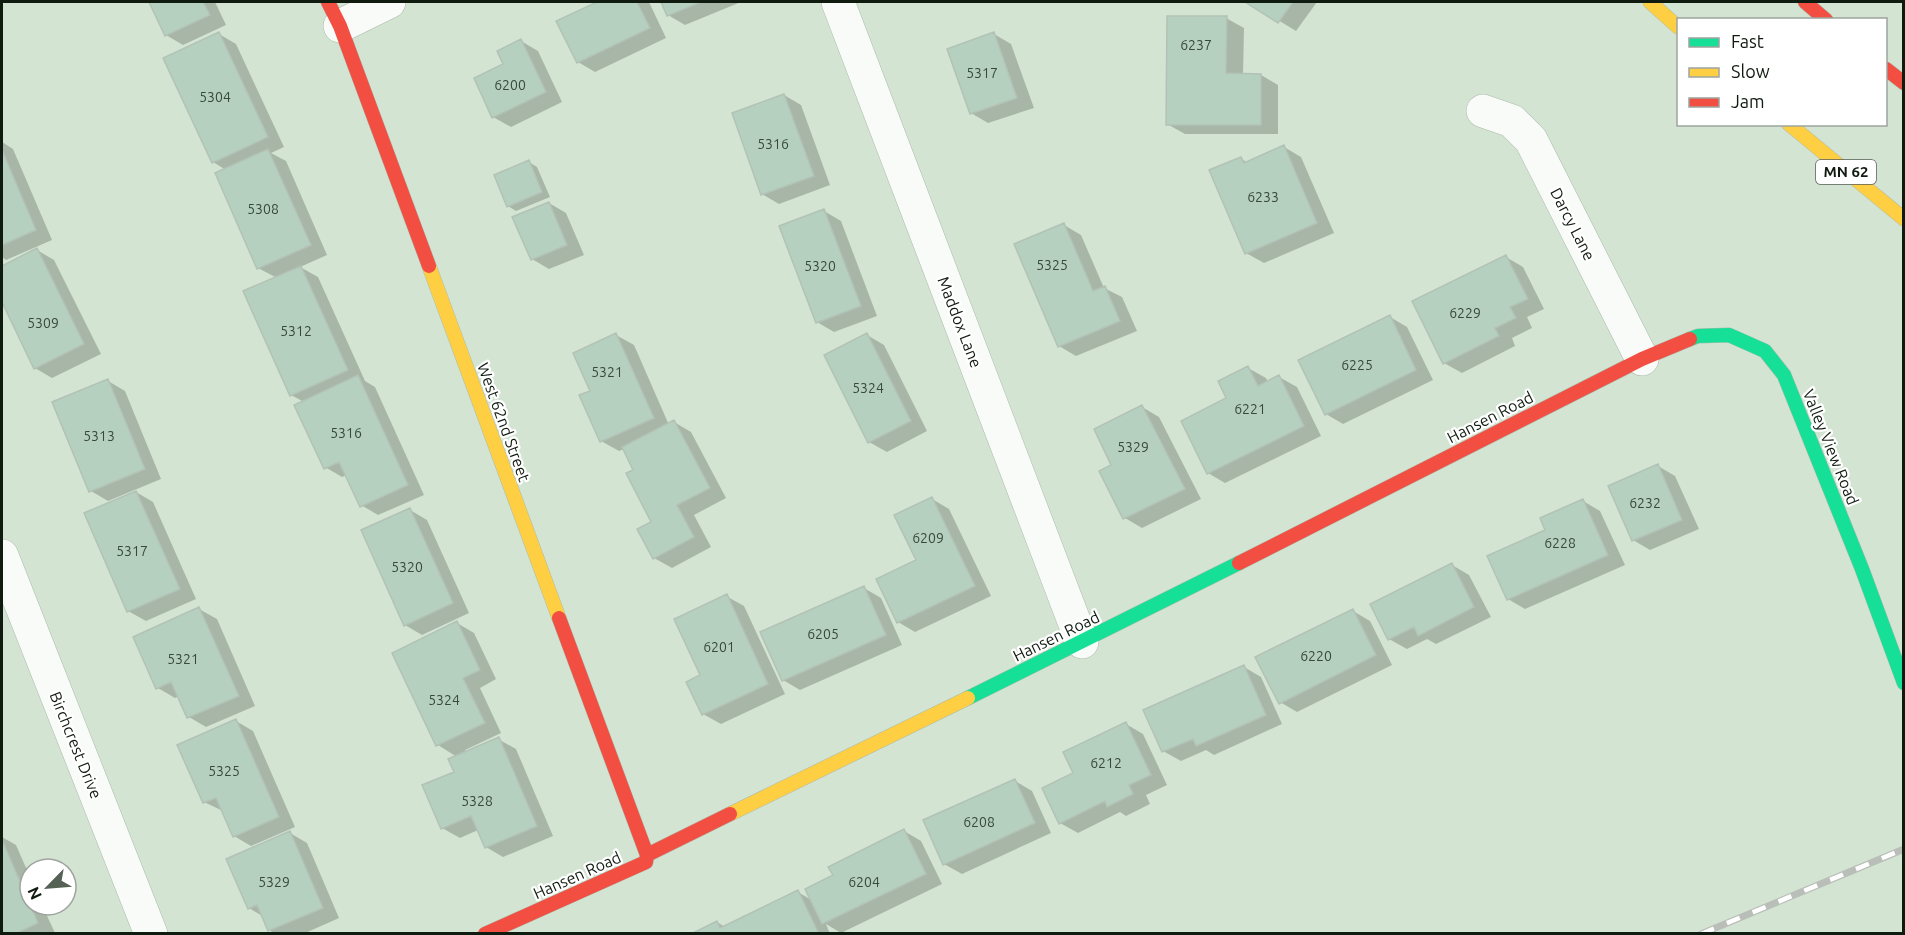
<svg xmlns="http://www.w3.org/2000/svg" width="1905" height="935" font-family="Ubuntu,sans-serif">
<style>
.shadow{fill:#0003}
.building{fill:#b5d0bf;stroke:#b3c2b6;stroke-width:1.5}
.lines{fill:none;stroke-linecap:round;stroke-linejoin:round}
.street-casing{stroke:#acbaac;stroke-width:34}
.fast-casing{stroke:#acbaac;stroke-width:15}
.slow-casing{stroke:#acbaac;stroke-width:15}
.jam-casing{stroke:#acbaac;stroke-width:15}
.street{stroke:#f8fbf8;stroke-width:33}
.fast{stroke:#16e098;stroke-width:14}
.slow{stroke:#ffcf43;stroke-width:14}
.jam{stroke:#f24e42;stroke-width:14}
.rail-casing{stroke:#babeb9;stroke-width:7}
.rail{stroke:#fff;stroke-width:4.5;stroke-dasharray:14;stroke-linecap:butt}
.labels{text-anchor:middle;stroke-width:4.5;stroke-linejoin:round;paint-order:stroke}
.number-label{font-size:14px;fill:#39483c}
.shield{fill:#fff;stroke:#585f58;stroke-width:1.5}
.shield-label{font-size:15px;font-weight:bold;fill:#101b10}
.street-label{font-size:16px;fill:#101b10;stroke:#fff}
</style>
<rect width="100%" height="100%" fill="#d3e4d2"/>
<path class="shadow" d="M 150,2 L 215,2 L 226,25 L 183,45 L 166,35 Z
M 600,2 L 649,2 L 666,38 L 595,72 L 578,62 L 558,22 Z
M 662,2 L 741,2 L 685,25 L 668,15 Z
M 1248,2 L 1317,2 L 1296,31 Z
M 1226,18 L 1244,28 L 1243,75 L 1261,75 L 1278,85 L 1278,134 L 1185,134 L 1167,124 Z
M 219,34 L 236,44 L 284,147 L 271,153 L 286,161 L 327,255 L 300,267 L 318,277 L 365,381 L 375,387 L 424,495 L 378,515 L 361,505 L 347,475 L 342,477 L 325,467 L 304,402 L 291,395 L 277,278 L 258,268 L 226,170 L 213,162 Z
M 994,34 L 1011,44 L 1034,108 L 988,123 L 971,113 Z
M 521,41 L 538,51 L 562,102 L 511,127 L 493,117 Z
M 784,95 L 801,105 L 830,185 L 779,204 L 762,194 Z
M 2,142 L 13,149 L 52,240 L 6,260 L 2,257 Z
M 1284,147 L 1301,157 L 1334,233 L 1264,263 L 1246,253 L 1240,158 L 1248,163 Z
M 529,162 L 537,167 L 550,197 L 516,211 L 508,206 Z
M 549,203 L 566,213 L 584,255 L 549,269 L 532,259 Z
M 824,211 L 841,221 L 877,316 L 834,332 L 817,322 Z
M 1064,225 L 1081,235 L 1104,288 L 1122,297 L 1137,331 L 1076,356 L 1059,346 Z
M 37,250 L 54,260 L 101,354 L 52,378 L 35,368 L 2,298 L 2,267 Z
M 1506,257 L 1523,267 L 1544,309 L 1527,317 L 1532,328 L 1512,338 L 1515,346 L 1462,373 L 1444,363 Z
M 1390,317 L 1407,327 L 1433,380 L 1343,424 L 1326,414 Z
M 616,335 L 634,345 L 669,425 L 674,422 L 691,432 L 726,498 L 694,515 L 711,547 L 672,568 L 654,558 L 653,522 L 635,471 L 624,449 L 619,451 L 601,441 L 592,392 Z
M 867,335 L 884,345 L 927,431 L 887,452 L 869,442 Z
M 1248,368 L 1266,378 L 1268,383 L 1279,377 L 1297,387 L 1321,436 L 1225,483 L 1208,473 L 1228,399 Z
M 108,381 L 125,391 L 161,479 L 108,501 L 91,491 Z
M 1142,407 L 1159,417 L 1201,499 L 1142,528 L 1125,518 L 1101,472 L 1113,465 Z
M 1658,466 L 1675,476 L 1699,529 L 1650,550 L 1633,540 Z
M 136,492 L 153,502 L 196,599 L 146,621 L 128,611 Z
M 932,499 L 949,509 L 991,596 L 915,632 L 898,622 L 918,561 Z
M 1583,501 L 1600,511 L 1625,565 L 1525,609 L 1508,599 L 1547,531 Z
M 410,510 L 427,520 L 469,613 L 422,635 L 405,625 Z
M 1452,565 L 1469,575 L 1491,617 L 1436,644 L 1427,639 L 1407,649 L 1389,639 Z
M 864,588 L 881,598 L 902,645 L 800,690 L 783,680 Z
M 726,596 L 744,606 L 785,694 L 721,724 L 703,714 L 702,676 Z
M 199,609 L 217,619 L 255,706 L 206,727 L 189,717 L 179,696 L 175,698 L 158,688 Z
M 1353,611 L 1370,621 L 1392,665 L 1297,712 L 1280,702 Z
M 457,623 L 474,633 L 496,679 L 480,688 L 501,733 L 465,750 L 466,753 L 498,739 L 516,749 L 553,836 L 503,857 L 486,847 L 478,830 L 460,838 L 442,828 L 457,757 L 438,745 L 393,653 Z
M 1244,667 L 1261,677 L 1282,724 L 1214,755 L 1206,750 L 1181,761 L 1163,751 Z
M 236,721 L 253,731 L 295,827 L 251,846 L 234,836 L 223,811 L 204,802 Z
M 1126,724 L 1143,734 L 1167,785 L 1146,795 L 1150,804 L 1126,816 L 1120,812 L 1078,833 L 1060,823 L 1075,774 Z
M 1015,781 L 1032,791 L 1051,833 L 962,874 L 944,864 Z
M 904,831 L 921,841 L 942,884 L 841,933 L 826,924 L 830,934 L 694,934 L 717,922 L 725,927 L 798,892 L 813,901 L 835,876 Z
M 290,833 L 307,843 L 339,918 L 303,934 L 275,934 L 269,930 L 264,917 L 249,908 Z
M 2,837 L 16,845 L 30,877 L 30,905 L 42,905 L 55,933 L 2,934 Z"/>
<path class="building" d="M 149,2 L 203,2 L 210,15 L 165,36 Z
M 597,2 L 637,2 L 650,28 L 577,63 L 556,21 Z
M 661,2 L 701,2 L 667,16 Z
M 1245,2 L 1293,2 L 1278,23 Z
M 1167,16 L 1227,16 L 1226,73 L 1261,74 L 1261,125 L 1166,125 Z
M 219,32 L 268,137 L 212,163 L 163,58 Z
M 994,32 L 1017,98 L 970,114 L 947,49 Z
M 521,39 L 546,92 L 492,118 L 474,78 L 503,64 L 497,51 Z
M 784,94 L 814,176 L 761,195 L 732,113 Z
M 1284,145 L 1317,223 L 1245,254 L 1209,170 L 1241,157 L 1244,163 Z
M 268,149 L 311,245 L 257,269 L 215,173 Z
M 2,150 L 36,230 L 2,245 Z
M 529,160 L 542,192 L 507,207 L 494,175 Z
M 549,202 L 567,245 L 531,260 L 512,217 Z
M 824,209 L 861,306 L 816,323 L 779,226 Z
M 1064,223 L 1093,291 L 1105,286 L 1120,321 L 1058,347 L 1014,244 Z
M 37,248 L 84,344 L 34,369 L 2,302 L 2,266 Z
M 1506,255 L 1528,299 L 1510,307 L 1516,318 L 1495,328 L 1499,336 L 1443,364 L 1412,301 Z
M 301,266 L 348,370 L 290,396 L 243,291 Z
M 1390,315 L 1416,370 L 1325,415 L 1298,360 Z
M 616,333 L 654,418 L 600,442 L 579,395 L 590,391 L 573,353 Z
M 867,333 L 911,421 L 868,443 L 824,355 Z
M 1248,366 L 1258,386 L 1279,375 L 1304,426 L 1207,474 L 1181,421 L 1226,398 L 1218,381 Z
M 358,375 L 408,485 L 360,507 L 339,462 L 324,469 L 294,405 Z
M 108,379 L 145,469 L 89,492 L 52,402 Z
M 1142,405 L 1185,489 L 1123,519 L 1099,471 L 1111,465 L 1094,429 Z
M 674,420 L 710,488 L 677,505 L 694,537 L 653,559 L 637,529 L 651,522 L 626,473 L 633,470 L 622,447 Z
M 1658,464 L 1682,520 L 1632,541 L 1608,486 Z
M 136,491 L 180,589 L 127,612 L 84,513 Z
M 932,497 L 975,586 L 897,623 L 876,579 L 916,560 L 894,515 Z
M 1583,499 L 1608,555 L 1507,600 L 1487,556 L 1545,530 L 1540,518 Z
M 410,508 L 453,603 L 404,626 L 361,530 Z
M 1452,563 L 1474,607 L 1418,636 L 1414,627 L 1388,640 L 1370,604 Z
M 864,586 L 886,635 L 782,681 L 760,632 Z
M 727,594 L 768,684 L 702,715 L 686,682 L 700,675 L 674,619 Z
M 199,607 L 239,696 L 187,718 L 171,682 L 156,689 L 133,637 Z
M 1353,609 L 1376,655 L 1279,704 L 1255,657 Z
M 457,621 L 480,670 L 463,678 L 485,723 L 436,746 L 392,653 Z
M 1244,665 L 1266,715 L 1196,746 L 1193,739 L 1162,752 L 1143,710 Z
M 236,719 L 279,817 L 233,837 L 216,798 L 203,803 L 177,745 Z
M 1126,722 L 1151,775 L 1129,785 L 1133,794 L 1107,807 L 1105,801 L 1059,824 L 1042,788 L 1073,773 L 1063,752 Z
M 499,737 L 537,826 L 485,848 L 471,816 L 441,829 L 422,785 L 454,772 L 448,759 Z
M 1015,779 L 1035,823 L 943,865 L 923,820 Z
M 904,829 L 926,874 L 822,924 L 805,889 L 833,875 L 828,867 Z
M 290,831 L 323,908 L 268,931 L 257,905 L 248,909 L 226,859 Z
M 2,840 L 38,923 L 15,934 L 2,934 Z
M 798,890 L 819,934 L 691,934 L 717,921 L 720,928 Z"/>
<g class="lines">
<g class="street-casing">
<path id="street" d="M 838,2 L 1082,642
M 340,26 L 389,2
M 1483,111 L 1512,121 L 1531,140 L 1642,359
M 2,556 L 151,934"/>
</g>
<g class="fast-casing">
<path id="fast" d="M 1690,339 L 1698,336 L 1729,335 L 1765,351 L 1784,375 L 1862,569 L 1904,683
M 968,698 L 1239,563"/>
</g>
<g class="slow-casing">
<path id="slow" d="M 1650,2 L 1678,27
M 1789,124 L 1904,219
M 429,266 L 559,618
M 730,814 L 968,698"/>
</g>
<g class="jam-casing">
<path id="jam" d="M 328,2 L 340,26 L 429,266
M 1805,2 L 1826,20
M 1886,69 L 1904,83
M 1239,563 L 1642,359 L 1690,339
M 559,618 L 647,855
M 485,934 L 646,862 L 647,855 L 730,814"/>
</g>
<use href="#street" class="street"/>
<use href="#fast" class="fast"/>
<use href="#slow" class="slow"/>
<use href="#jam" class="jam"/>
<g class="rail-casing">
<path id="rail" d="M 1701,934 L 1904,849"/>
</g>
<use href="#rail" class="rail"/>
</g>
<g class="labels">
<g class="number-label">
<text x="1196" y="50">6237</text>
<text x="982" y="78">5317</text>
<text x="510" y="90">6200</text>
<text x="215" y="102">5304</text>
<text x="773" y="149">5316</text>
<text x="1263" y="202">6233</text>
<text x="263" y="214">5308</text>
<text x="1052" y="270">5325</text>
<text x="820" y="271">5320</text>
<text x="1465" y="318">6229</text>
<text x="43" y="328">5309</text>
<text x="296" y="336">5312</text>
<text x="1357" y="370">6225</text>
<text x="607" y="377">5321</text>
<text x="868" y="393">5324</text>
<text x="1250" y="414">6221</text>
<text x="346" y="438">5316</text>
<text x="99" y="441">5313</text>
<text x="1133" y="452">5329</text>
<text x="1645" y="508">6232</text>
<text x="928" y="543">6209</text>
<text x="1560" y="548">6228</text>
<text x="132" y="556">5317</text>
<text x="407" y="572">5320</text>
<text x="823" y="639">6205</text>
<text x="719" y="652">6201</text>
<text x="1316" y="661">6220</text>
<text x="183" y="664">5321</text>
<text x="444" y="705">5324</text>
<text x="1106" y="768">6212</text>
<text x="224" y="776">5325</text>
<text x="477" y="806">5328</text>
<text x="979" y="827">6208</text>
<text x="274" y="887">5329</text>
<text x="864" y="887">6204</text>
</g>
<rect class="shield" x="1816" y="160" width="60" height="24" rx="4.5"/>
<g class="shield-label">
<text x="1846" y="177">MN 62</text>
</g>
<g class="street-label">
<text transform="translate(1573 224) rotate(63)" y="6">Darcy Lane</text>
<text transform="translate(960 322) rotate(69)" y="6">Maddox Lane</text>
<text transform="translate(1490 417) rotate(-27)" y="6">Hansen Road</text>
<text transform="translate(504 422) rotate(70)" y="6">West 62nd Street</text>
<text transform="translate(1831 447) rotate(68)" y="6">Valley View Road</text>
<text transform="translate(1056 636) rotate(-26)" y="6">Hansen Road</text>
<text transform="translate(76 745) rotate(68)" y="6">Birchcrest Drive</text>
<text transform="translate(577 875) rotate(-24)" y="6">Hansen Road</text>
</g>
</g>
<rect width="1905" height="935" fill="none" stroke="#101b10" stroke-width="6"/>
<rect x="1677" y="18" width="210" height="108" fill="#ffffff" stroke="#9fa49f" stroke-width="1.5"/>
<rect x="1689" y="38" width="30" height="9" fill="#16e098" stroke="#9fa49f" stroke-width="1.5"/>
<text x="1731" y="48" font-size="18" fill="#101b10">Fast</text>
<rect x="1689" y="68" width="30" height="9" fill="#ffcf43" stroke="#9fa49f" stroke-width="1.5"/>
<text x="1731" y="78" font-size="18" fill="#101b10">Slow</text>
<rect x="1689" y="98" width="30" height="9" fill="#f24e42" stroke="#9fa49f" stroke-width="1.5"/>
<text x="1731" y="108" font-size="18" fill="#101b10">Jam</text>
<g transform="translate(48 887) rotate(245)"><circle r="28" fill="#ffffff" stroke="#9fa49f" stroke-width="1.5"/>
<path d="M0-4.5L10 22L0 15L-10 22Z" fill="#546154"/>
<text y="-9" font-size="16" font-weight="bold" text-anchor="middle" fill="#101b10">N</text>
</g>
</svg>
